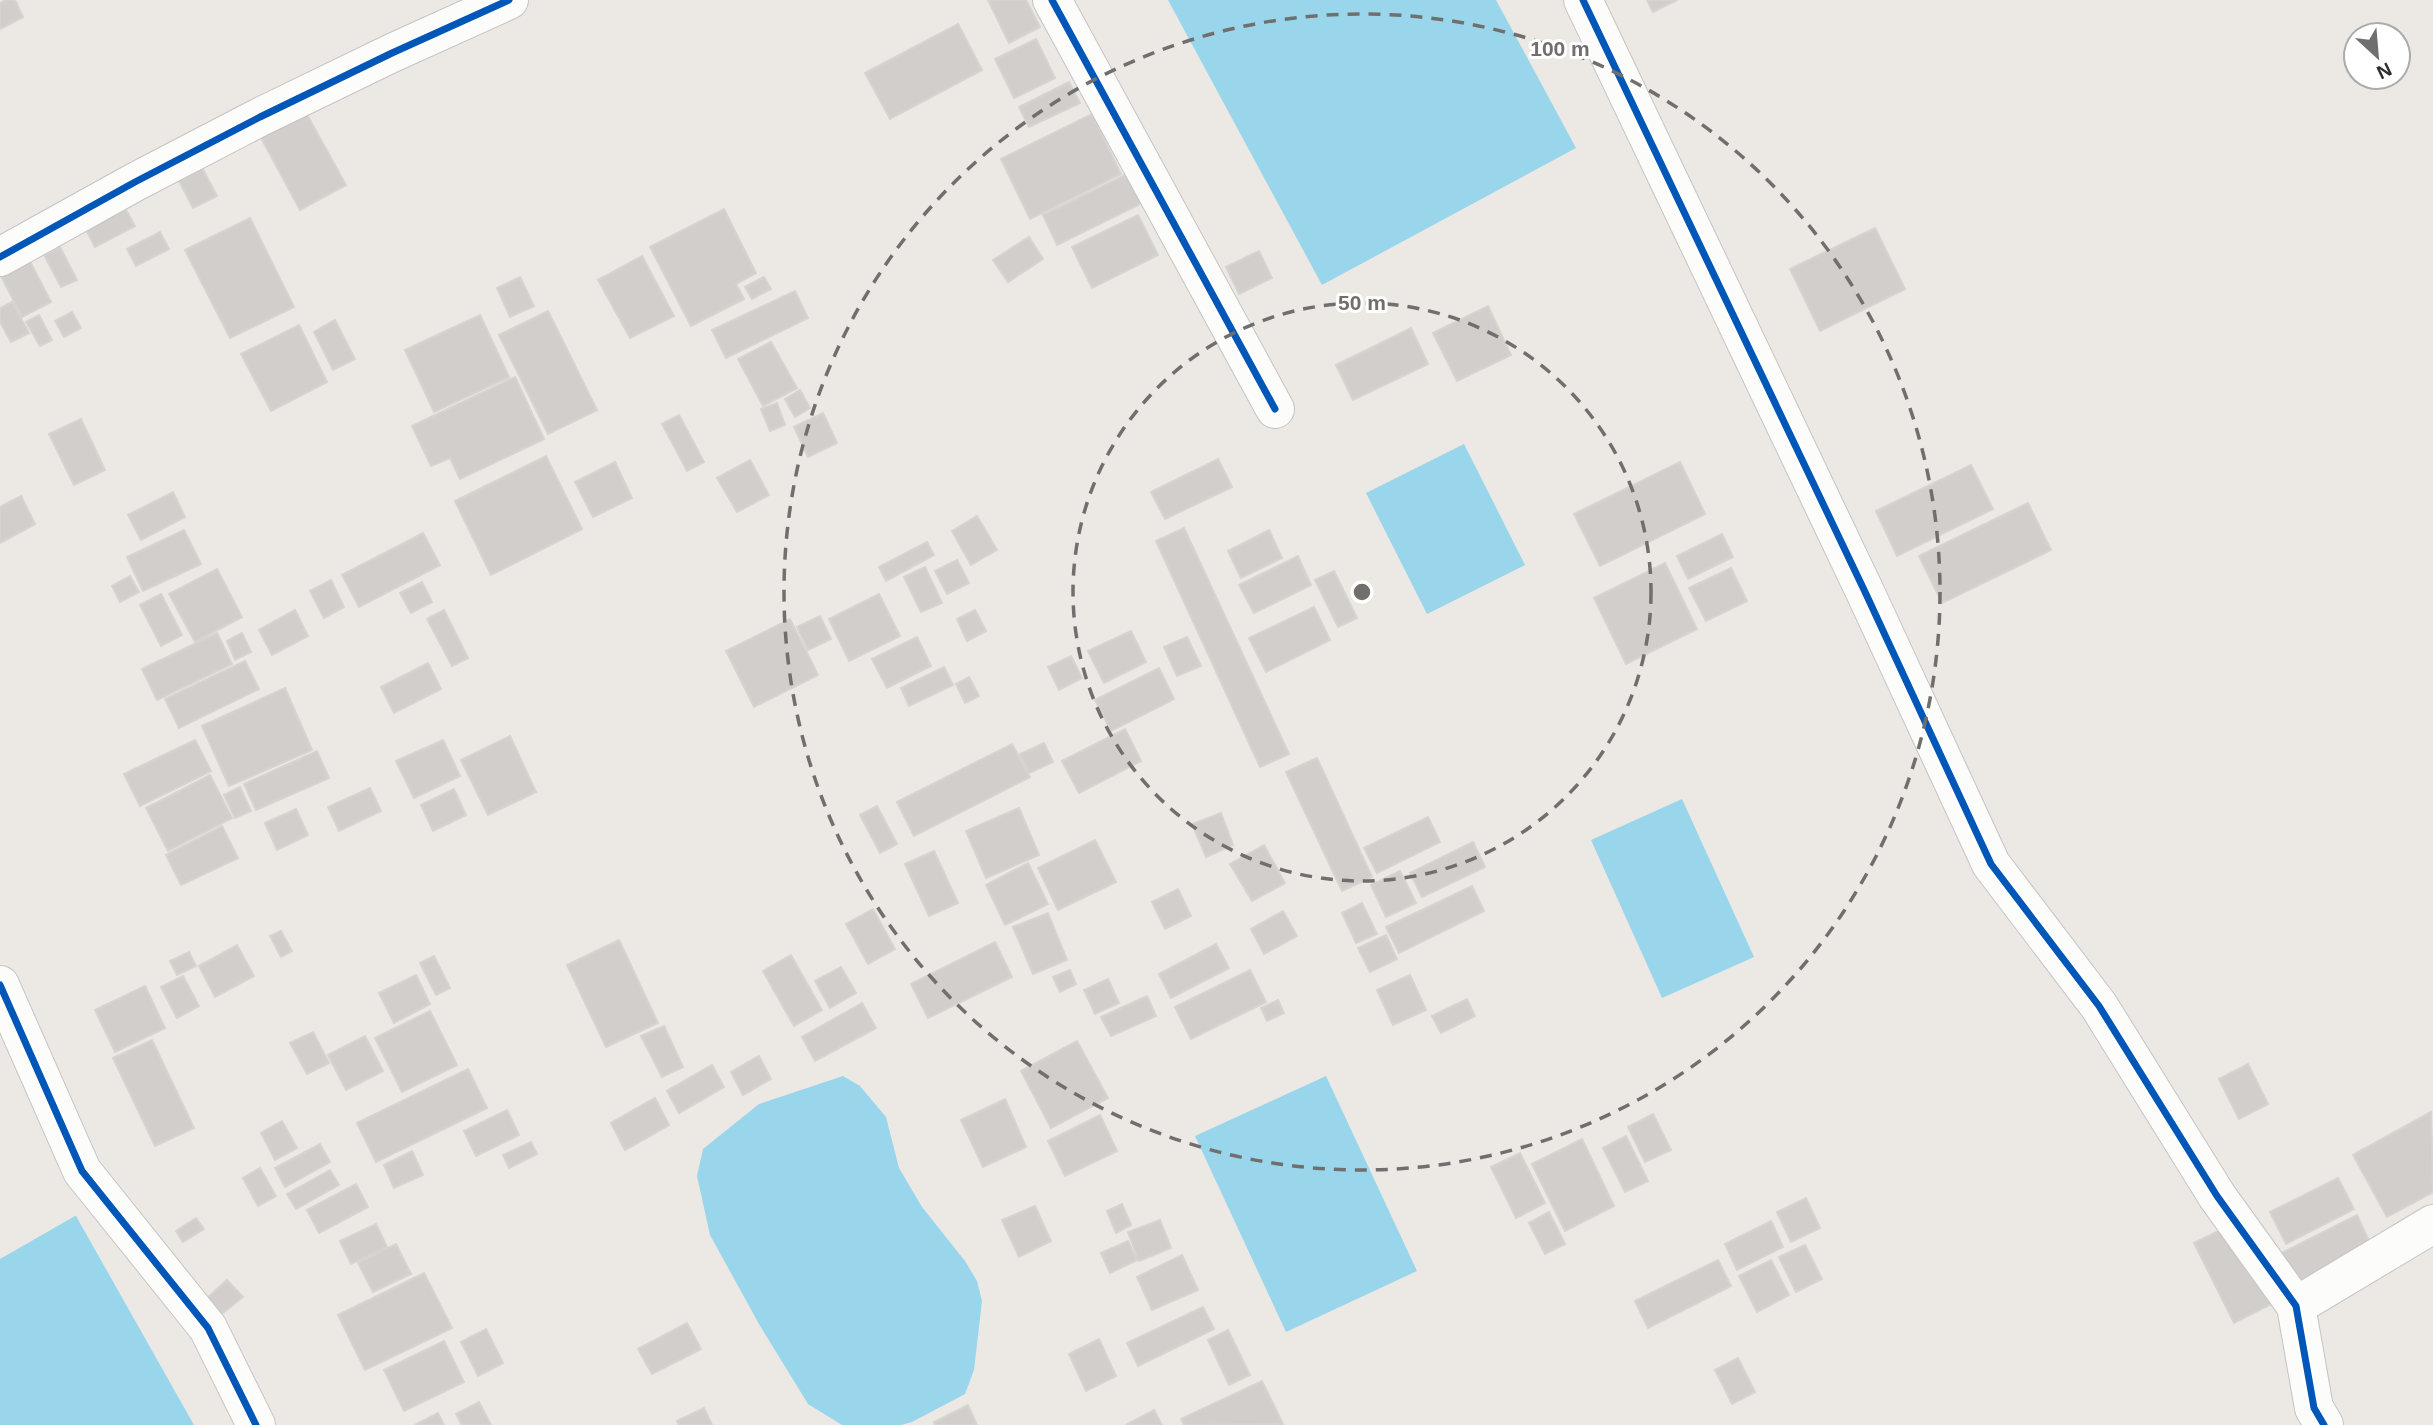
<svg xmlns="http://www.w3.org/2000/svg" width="2433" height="1425" font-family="Arial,sans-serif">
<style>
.water{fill:#99d6ec}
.building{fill:#d1cecb;stroke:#d7d4d0;stroke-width:2}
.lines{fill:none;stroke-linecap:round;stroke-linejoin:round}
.minor-casing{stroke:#c5c4c5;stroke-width:40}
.minor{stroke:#fcfcfb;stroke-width:38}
.cycleway-casing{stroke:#fff;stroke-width:11}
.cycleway{stroke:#0057b8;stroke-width:7}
.ring{fill:none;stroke:#706f6e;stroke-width:3.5;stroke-dasharray:12 9}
.centre{fill:#706f6e;stroke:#fff;stroke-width:3.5}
.ring-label{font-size:21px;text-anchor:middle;font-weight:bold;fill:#706f6e;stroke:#fff;stroke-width:6;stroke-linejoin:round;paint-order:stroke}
</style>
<rect width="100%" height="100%" fill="#ece8e4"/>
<path class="water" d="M 1168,0 L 1496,0 L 1576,148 L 1322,285 Z
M 1464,444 L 1525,565 L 1427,614 L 1366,493 Z
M 1682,799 L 1754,957 L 1662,998 L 1591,840 Z
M 843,1076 L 860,1086 L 886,1117 L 899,1168 L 922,1207 L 965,1261 L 977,1281 L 982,1301 L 974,1370 L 965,1394 L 912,1422 L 901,1425 L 842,1425 L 808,1404 L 759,1324 L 710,1235 L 697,1176 L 703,1149 L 759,1104 Z
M 1326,1076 L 1417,1271 L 1286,1332 L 1195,1136 Z
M 75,1216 L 76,1216 L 194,1425 L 0,1425 L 0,1259 Z"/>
<path class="building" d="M 6,0 L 15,0 L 23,17 L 0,29 L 0,3 Z
M 988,0 L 1026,0 L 1040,27 L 1009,43 Z
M 1647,0 L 1677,0 L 1653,12 Z
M 958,24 L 982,70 L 890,119 L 865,73 Z
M 1036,39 L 1055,78 L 1014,98 L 995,59 Z
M 1069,82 L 1080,103 L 1029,127 L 1019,107 Z
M 305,111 L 346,185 L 300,210 L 260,136 Z
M 1092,114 L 1121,174 L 1030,219 L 1001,159 Z
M 200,164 L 217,196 L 193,208 L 176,175 Z
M 1127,174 L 1142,203 L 1057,245 L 1043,215 Z
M 117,194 L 135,226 L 95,247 L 78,215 Z
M 724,209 L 756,273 L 736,284 L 744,299 L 691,326 L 650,247 Z
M 1138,215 L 1158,255 L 1092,288 L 1072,247 Z
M 250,218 L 294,307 L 230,338 L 185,250 Z
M 1875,228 L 1905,289 L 1820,331 L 1790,269 Z
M 160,232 L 169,249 L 136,266 L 127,249 Z
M 1029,237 L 1043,259 L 1008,282 L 993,260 Z
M 60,247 L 77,280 L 61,287 L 44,255 Z
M 24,250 L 51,302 L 22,317 L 0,274 Z
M 1259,251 L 1272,278 L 1239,294 L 1226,267 Z
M 642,256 L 674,316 L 630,338 L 598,280 Z
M 520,277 L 534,306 L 510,317 L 497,288 Z
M 764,277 L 771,289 L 752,299 L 745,287 Z
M 795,291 L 808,318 L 726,358 L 712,330 Z
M 12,302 L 29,333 L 11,342 L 0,322 L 0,308 Z
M 1488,306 L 1511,355 L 1457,381 L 1433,333 Z
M 548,311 L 597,410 L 548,434 L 499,335 Z
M 72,312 L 81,328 L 64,337 L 55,321 Z
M 39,315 L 52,340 L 40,346 L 26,322 Z
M 480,315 L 509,377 L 434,412 L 405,350 Z
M 335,320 L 355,359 L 333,370 L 314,332 Z
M 299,325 L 327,382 L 271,411 L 241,354 Z
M 1411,328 L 1428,364 L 1353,400 L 1336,365 Z
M 771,342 L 797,388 L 763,406 L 738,359 Z
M 515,377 L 544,439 L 460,479 L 450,458 L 431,466 L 412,426 Z
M 800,390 L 810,408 L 795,417 L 785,399 Z
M 777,403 L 785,425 L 770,431 L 761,409 Z
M 823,413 L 837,443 L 808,457 L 794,427 Z
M 679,415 L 704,462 L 687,471 L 662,424 Z
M 81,419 L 105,470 L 74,485 L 49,434 Z
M 546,456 L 582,529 L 491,575 L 455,501 Z
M 1218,459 L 1232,487 L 1165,519 L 1151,492 Z
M 750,460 L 769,495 L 737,512 L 717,478 Z
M 615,462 L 632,498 L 593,517 L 575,482 Z
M 1680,462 L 1705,514 L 1600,566 L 1574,514 Z
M 1971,465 L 1993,509 L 1897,556 L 1876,511 Z
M 173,492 L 185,517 L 141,540 L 128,515 Z
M 21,496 L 35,524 L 0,543 L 0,507 Z
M 2028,503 L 2051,550 L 1942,603 L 1919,556 Z
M 977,516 L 997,550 L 971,565 L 952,531 Z
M 1184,528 L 1289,754 L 1260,767 L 1156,541 Z
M 184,530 L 201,564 L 143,591 L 127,557 Z
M 1269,530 L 1282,558 L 1241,578 L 1228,551 Z
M 423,533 L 440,565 L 359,607 L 342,575 Z
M 1722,534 L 1733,557 L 1688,579 L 1677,556 Z
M 927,542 L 934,555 L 886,581 L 879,567 Z
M 1298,556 L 1311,585 L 1254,613 L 1239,585 Z
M 957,560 L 969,583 L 947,594 L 935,571 Z
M 1665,563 L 1697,629 L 1626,664 L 1594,598 Z
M 925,567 L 942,603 L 921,612 L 904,577 Z
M 1731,568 L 1747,601 L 1706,621 L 1689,588 Z
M 217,569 L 242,617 L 195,642 L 169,594 Z
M 1334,571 L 1357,618 L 1338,627 L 1315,580 Z
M 130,576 L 139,592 L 120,602 L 112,586 Z
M 331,580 L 344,607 L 324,618 L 310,591 Z
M 422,582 L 432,602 L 411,613 L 400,593 Z
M 161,594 L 182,635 L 161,646 L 140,605 Z
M 879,594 L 900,636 L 849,661 L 829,619 Z
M 1314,607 L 1330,640 L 1266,672 L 1249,638 Z
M 295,610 L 308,636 L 272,655 L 259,630 Z
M 444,610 L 468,658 L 452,666 L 427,619 Z
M 975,610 L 986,631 L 967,641 L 957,619 Z
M 820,616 L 831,639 L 808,650 L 797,627 Z
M 790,619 L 818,675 L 754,707 L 726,651 Z
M 1131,631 L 1146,662 L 1104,683 L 1088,651 Z
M 217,633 L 232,664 L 157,700 L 142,669 Z
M 242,633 L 251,652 L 235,660 L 227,641 Z
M 917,637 L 931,666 L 887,688 L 872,659 Z
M 1187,637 L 1201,666 L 1177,676 L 1164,647 Z
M 1071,656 L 1082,678 L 1059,690 L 1048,667 Z
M 245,661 L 259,689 L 179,728 L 165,699 Z
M 428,663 L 441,689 L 394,713 L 381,687 Z
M 944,667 L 953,685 L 909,706 L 901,688 Z
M 1159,668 L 1174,699 L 1111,731 L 1095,700 Z
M 969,677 L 979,696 L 965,703 L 956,684 Z
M 285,688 L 312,750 L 229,786 L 202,726 Z
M 1125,729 L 1141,761 L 1079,793 L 1062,761 Z
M 510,736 L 536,792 L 488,815 L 461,760 Z
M 195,740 L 211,771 L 140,806 L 124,774 Z
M 443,740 L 460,776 L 414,798 L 396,761 Z
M 1044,743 L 1053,762 L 1029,773 L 1020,754 Z
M 1012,744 L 1030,777 L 914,836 L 897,802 Z
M 317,751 L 329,778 L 256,810 L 244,784 Z
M 1317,758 L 1372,877 L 1342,891 L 1286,772 Z
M 210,775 L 232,818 L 168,851 L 146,808 Z
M 240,787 L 251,811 L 235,818 L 224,795 Z
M 370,788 L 381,811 L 339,831 L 328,807 Z
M 454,789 L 466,815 L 433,831 L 421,805 Z
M 877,806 L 897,844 L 880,853 L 860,815 Z
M 1019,808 L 1039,855 L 986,878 L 966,831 Z
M 296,809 L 308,835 L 277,850 L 265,823 Z
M 1221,813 L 1233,845 L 1206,857 L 1192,824 Z
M 1428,817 L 1440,842 L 1377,873 L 1364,848 Z
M 222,826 L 238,858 L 181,885 L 166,855 Z
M 1095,840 L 1116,882 L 1058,910 L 1038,868 Z
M 1473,842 L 1485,867 L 1422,897 L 1410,873 Z
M 1264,845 L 1285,883 L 1252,901 L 1230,864 Z
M 934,851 L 958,903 L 929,916 L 905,864 Z
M 1028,863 L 1048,904 L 1005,925 L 986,885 Z
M 1400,871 L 1416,903 L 1386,917 L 1371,885 Z
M 1472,886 L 1484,911 L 1399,953 L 1386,927 Z
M 1178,889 L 1191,916 L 1165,929 L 1152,902 Z
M 1362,903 L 1377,934 L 1356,943 L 1342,913 Z
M 873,909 L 895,949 L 868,964 L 846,924 Z
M 1283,911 L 1297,936 L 1264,954 L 1251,929 Z
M 1048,913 L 1067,960 L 1033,974 L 1013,927 Z
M 281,931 L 292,951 L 281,957 L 270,936 Z
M 1386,935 L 1397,959 L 1370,972 L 1358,948 Z
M 619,940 L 658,1023 L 606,1047 L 567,965 Z
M 995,942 L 1012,977 L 928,1018 L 911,984 Z
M 1216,944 L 1229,968 L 1171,998 L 1159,974 Z
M 237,945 L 254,976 L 215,997 L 199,966 Z
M 189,952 L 196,966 L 177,975 L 170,961 Z
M 791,955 L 822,1010 L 794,1026 L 763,971 Z
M 434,956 L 450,988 L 436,995 L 420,963 Z
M 841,967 L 856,993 L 830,1008 L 815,981 Z
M 1070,970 L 1076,984 L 1060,992 L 1053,977 Z
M 1250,970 L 1266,1002 L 1191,1039 L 1175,1007 Z
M 416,975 L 430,1004 L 394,1023 L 379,993 Z
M 1410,975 L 1426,1010 L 1393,1025 L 1377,990 Z
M 183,976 L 199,1006 L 177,1018 L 161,987 Z
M 1108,979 L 1119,1003 L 1095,1014 L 1084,990 Z
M 145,986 L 165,1028 L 115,1052 L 95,1010 Z
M 1147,996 L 1156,1016 L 1111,1036 L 1101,1017 Z
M 1467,999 L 1475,1016 L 1441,1033 L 1432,1016 Z
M 1278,1000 L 1284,1013 L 1267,1021 L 1261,1008 Z
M 862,1003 L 876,1028 L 815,1061 L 802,1037 Z
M 430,1011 L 457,1065 L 402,1092 L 375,1038 Z
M 664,1026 L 683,1067 L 662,1077 L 641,1036 Z
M 313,1032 L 329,1063 L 307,1074 L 290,1043 Z
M 365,1036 L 383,1071 L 346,1090 L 328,1055 Z
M 152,1040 L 194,1128 L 155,1146 L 113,1058 Z
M 1077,1041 L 1108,1098 L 1051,1128 L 1021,1071 Z
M 759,1056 L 771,1079 L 743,1095 L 731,1072 Z
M 2248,1064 L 2268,1104 L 2239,1119 L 2219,1079 Z
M 712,1065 L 724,1087 L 679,1113 L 667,1091 Z
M 468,1069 L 487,1108 L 376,1162 L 357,1123 Z
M 655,1098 L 669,1125 L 625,1150 L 611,1123 Z
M 1005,1099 L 1026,1147 L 983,1167 L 961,1120 Z
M 507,1110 L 519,1135 L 476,1156 L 464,1131 Z
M 2431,1112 L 2433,1192 L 2387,1217 L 2353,1155 Z
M 1653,1114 L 1671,1150 L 1645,1162 L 1628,1127 Z
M 1100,1115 L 1117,1151 L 1065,1176 L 1048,1141 Z
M 282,1121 L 297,1148 L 275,1160 L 261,1133 Z
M 1626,1136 L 1648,1181 L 1625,1192 L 1603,1148 Z
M 1582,1139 L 1614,1206 L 1565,1231 L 1532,1164 Z
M 531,1142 L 537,1154 L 509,1168 L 503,1155 Z
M 320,1144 L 330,1162 L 285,1187 L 275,1168 Z
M 412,1151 L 423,1175 L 394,1188 L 384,1165 Z
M 1520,1153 L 1545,1203 L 1516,1218 L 1491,1167 Z
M 260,1168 L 276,1196 L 258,1206 L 243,1178 Z
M 330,1170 L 339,1185 L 296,1209 L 287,1194 Z
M 2338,1178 L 2354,1209 L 2286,1244 L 2270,1212 Z
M 356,1184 L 368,1207 L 319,1233 L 307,1210 Z
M 1806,1198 L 1820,1228 L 1791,1242 L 1777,1212 Z
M 1122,1204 L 1131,1225 L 1116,1233 L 1107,1211 Z
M 1035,1206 L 1051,1241 L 1019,1257 L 1002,1220 Z
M 1549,1212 L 1565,1244 L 1545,1254 L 1529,1223 Z
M 2357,1215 L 2372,1247 L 2296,1286 L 2280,1254 Z
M 196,1218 L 204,1229 L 183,1242 L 176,1231 Z
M 1160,1220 L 1171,1248 L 1139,1261 L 1128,1232 Z
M 1771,1221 L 1783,1247 L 1737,1270 L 1725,1244 Z
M 376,1224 L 387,1247 L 351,1264 L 340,1241 Z
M 2233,1224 L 2273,1303 L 2234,1323 L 2194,1243 Z
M 1128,1241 L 1137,1260 L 1110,1273 L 1101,1253 Z
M 396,1244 L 411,1274 L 373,1292 L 358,1263 Z
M 1805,1245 L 1822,1279 L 1796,1292 L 1779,1257 Z
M 1182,1255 L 1198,1290 L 1152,1310 L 1137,1277 Z
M 1718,1260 L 1731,1286 L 1648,1328 L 1635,1301 Z
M 1771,1260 L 1789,1295 L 1757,1312 L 1739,1276 Z
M 424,1273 L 452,1328 L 365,1370 L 338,1315 Z
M 227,1280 L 243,1297 L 219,1316 L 206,1299 Z
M 1203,1307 L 1214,1329 L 1138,1366 L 1127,1343 Z
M 687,1323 L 701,1349 L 652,1374 L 638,1349 Z
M 486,1329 L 503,1363 L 478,1376 L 461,1342 Z
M 1228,1330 L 1250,1375 L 1229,1385 L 1208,1340 Z
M 1099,1339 L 1116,1376 L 1086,1391 L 1069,1354 Z
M 444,1341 L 464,1382 L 404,1411 L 384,1370 Z
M 1738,1358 L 1755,1392 L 1732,1404 L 1715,1370 Z
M 1262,1381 L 1283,1424 L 1184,1425 L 1181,1419 Z
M 479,1402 L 491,1425 L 462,1425 L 456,1414 Z
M 968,1405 L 977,1425 L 935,1425 L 934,1422 Z
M 704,1408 L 712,1425 L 679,1425 L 677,1421 Z
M 1154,1410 L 1162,1425 L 1126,1425 Z
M 438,1413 L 444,1425 L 415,1425 Z"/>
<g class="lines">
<g class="minor-casing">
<path id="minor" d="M 1052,0 L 1275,409
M 1583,0 L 1866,594 L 1991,864 L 2099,1006 L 2217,1196 L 2296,1306 L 2314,1408 L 2324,1425
M 0,257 L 135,182 L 260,117 L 392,53 L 509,0
M 0,985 L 82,1171 L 208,1328 L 256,1425
M 2296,1306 L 2433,1224"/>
</g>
<use href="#minor" class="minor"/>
<g class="cycleway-casing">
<path id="cycleway" d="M 1052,0 L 1275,409
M 1583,0 L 1866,594 L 1991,864 L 2099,1006 L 2217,1196 L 2296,1306 L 2314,1408 L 2324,1425
M 0,257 L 135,182 L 260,117 L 392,53 L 509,0
M 0,985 L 82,1171 L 208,1328 L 256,1425"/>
</g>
<use href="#cycleway" class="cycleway"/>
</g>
<g class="ring">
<circle cx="1362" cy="592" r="289"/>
<circle cx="1362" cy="592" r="578"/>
</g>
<circle cx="1362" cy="592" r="10" class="centre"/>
<g class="ring-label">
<text x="1560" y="56">100 m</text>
<text x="1362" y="310">50 m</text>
</g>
<g transform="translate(2377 56) rotate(154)"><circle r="33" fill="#ffffff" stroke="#ababab" stroke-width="2"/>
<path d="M0-5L12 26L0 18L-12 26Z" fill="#706f6e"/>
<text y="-10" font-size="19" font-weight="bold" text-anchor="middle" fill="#2e2e2e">N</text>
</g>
</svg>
